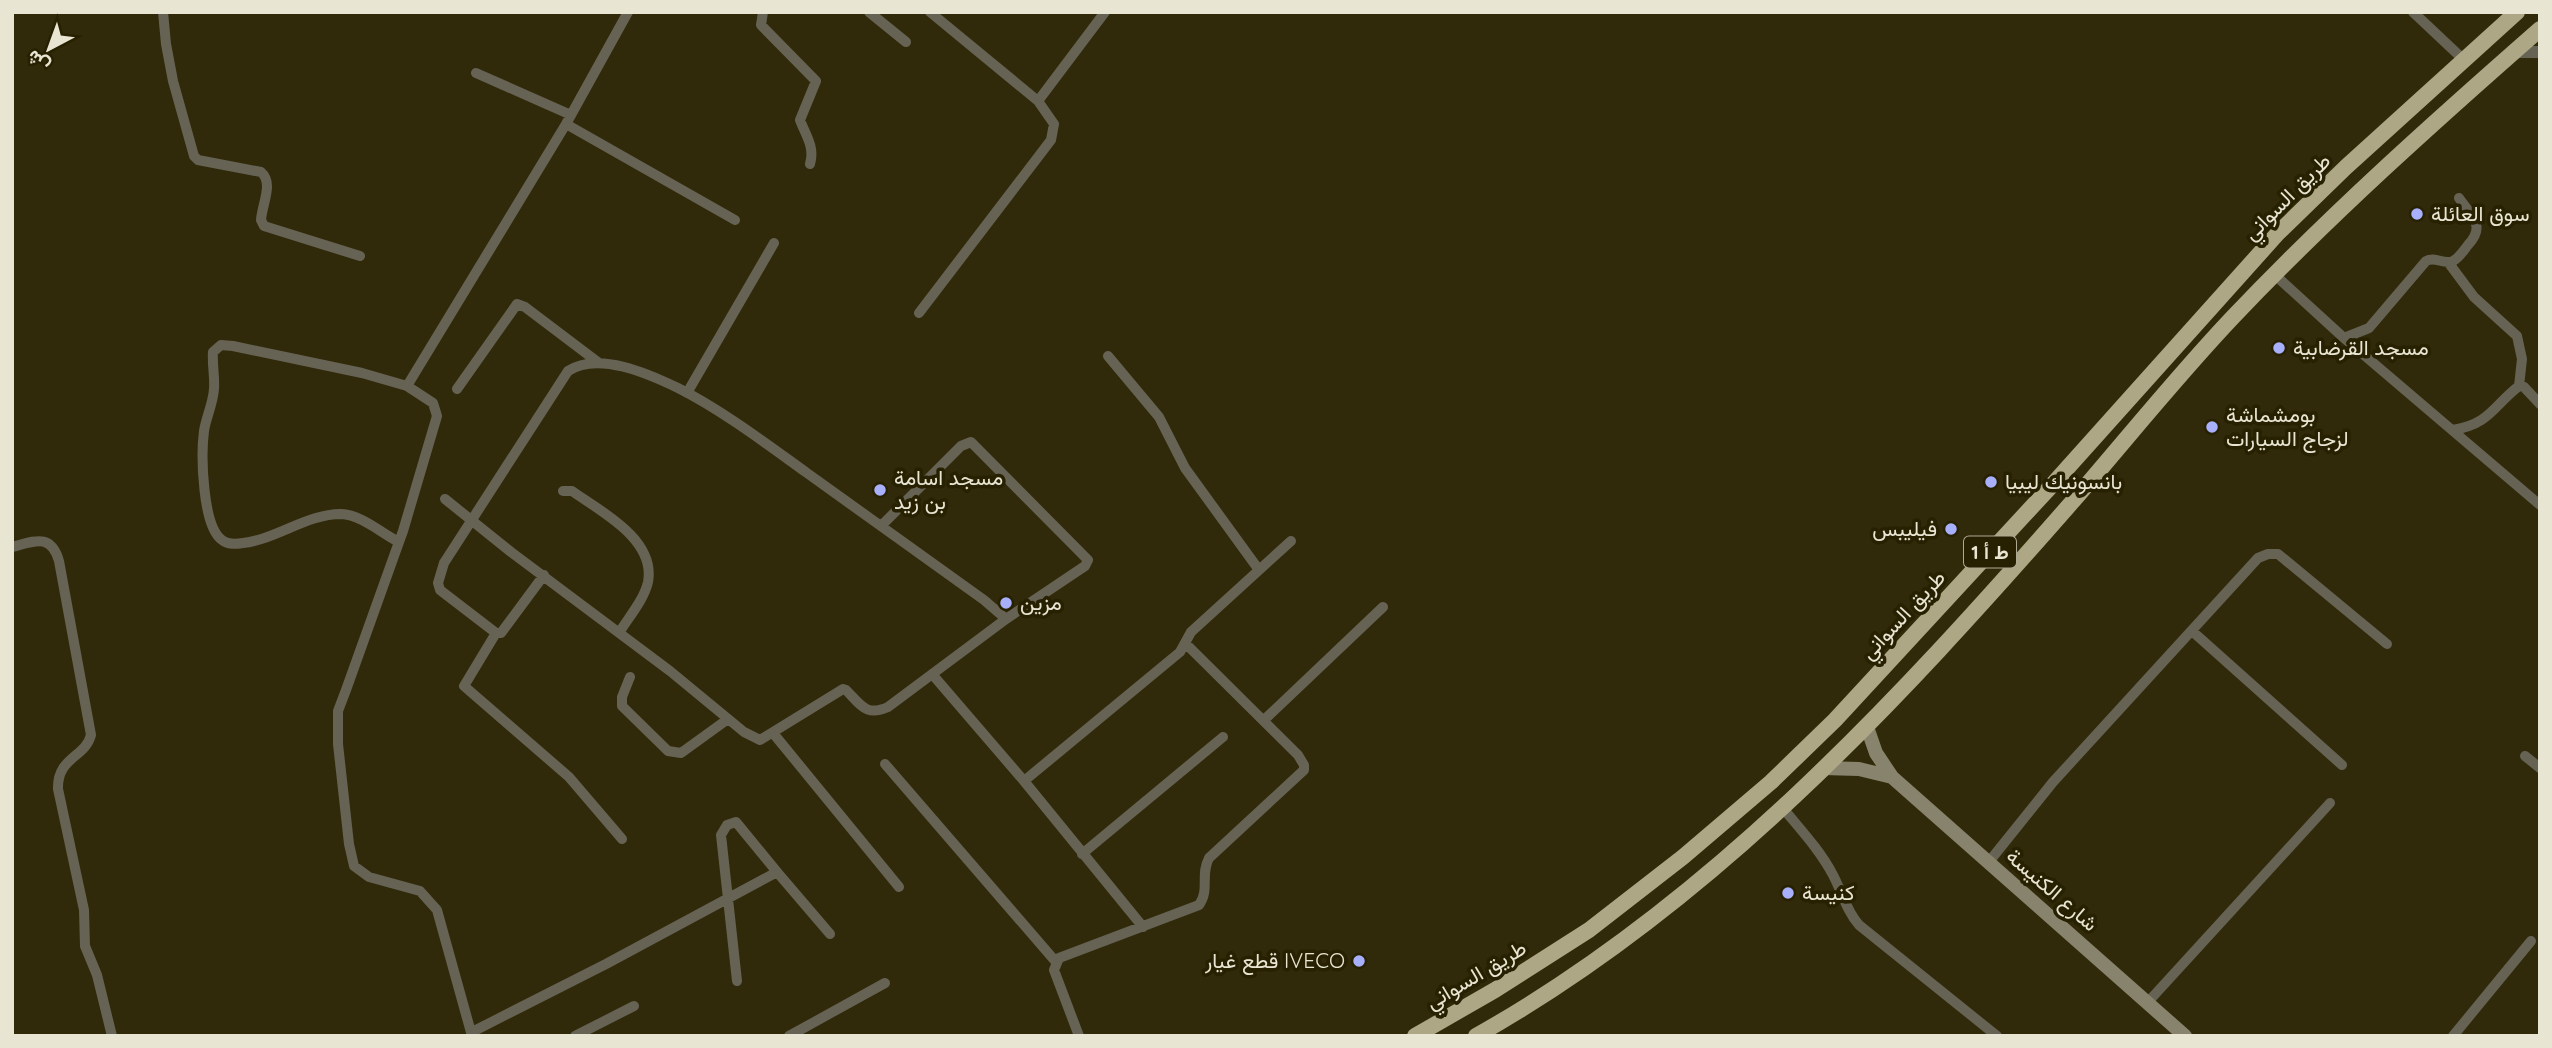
<svg xmlns="http://www.w3.org/2000/svg" width="2552" height="1048" font-family="Quicksand,Vazirmatn,sans-serif">
<style>
.lines{fill:none;stroke-linecap:round;stroke-linejoin:round}
.minor{stroke:#666355;stroke-width:10}
.tertiary{stroke:#666355;stroke-width:12}
.secondary{stroke:#88836d;stroke-width:14}
.trunk{stroke:#ada786;stroke-width:16}
.poi-dot{fill:#a8b0fc;stroke:#272101;stroke-width:2.5}
.labels{text-anchor:middle;stroke-width:7;stroke-linejoin:round;paint-order:stroke}
.shield{fill:#272101;stroke:#afaa94;stroke-width:2}
.shield-label{font-size:19px;font-weight:bold;fill:#e9e5d3}
.street-label{font-size:21px;fill:#e9e5d3;stroke:#272101}
.poi-label{font-size:21px;fill:#e9e5d3;stroke:#272101;text-anchor:start}
</style>
<rect width="100%" height="100%" fill="#312a0a"/>
<g class="lines">
<path class="minor" d="M 163,12 L 166,44 L 173,81 L 194,156 L 198,160 L 261,172 C 274,183 262,204 261,220 L 264,226 L 360,256
M 763,12 L 761,25 L 816,81 L 800,120 C 806,136 815,147 810,164
M 869,12 L 906,42
M 2413,12 L 2465,61
M 476,73 L 571,115
M 1038,101 L 1105,12
M 566,124 L 735,220
M 2448,262 L 2474,297 L 2517,336 L 2522,359 L 2519,386
M 2275,275 L 2344,338 L 2540,505
M 919,313 L 1051,140 L 1054,124 L 1038,101 L 930,12
M 2344,338 L 2369,328 L 2426,261 C 2435,256 2444,265 2453,261 C 2459,258 2464,250 2468,245 C 2486,226 2472,217 2459,198
M 1108,356 L 1159,417 L 1185,468 L 1259,570
M 407,386 L 566,124 L 628,12
M 457,389 L 517,304 L 525,307 L 599,363
M 687,393 L 774,243
M 2453,430 C 2490,424 2493,406 2519,386 L 2524,387 L 2540,404
M 563,491 L 572,491 C 600,511 656,539 648,582 C 644,600 628,618 619,633
M 445,499 L 511,552 L 670,671 L 744,732 L 760,740 L 843,689 L 846,690 C 861,705 866,717 888,707 L 1006,619 L 1085,566 L 1088,560 L 971,442 L 961,446 L 881,526
M 399,542 C 381,533 362,515 341,514 C 307,514 277,539 243,543 C 236,544 228,545 222,540 C 202,526 201,454 204,431 C 206,417 213,404 214,389 C 215,377 212,365 213,352 L 221,345 L 233,346 L 362,373 L 407,386 L 433,403 L 437,416 L 403,531 L 399,542 L 346,690 L 338,711 L 338,744 L 349,844 L 354,866 L 369,877 L 420,891 L 437,910 L 472,1036
M 12,547 C 35,541 51,533 59,561 L 91,735 C 85,758 57,757 58,789 L 84,910 L 85,946 L 97,975 L 112,1036
M 544,575 L 504,629 L 501,633 L 496,633 L 464,686 L 569,777 L 622,839
M 2192,631 L 2342,765
M 496,633 L 440,590 L 438,583 L 444,563 L 568,371 C 598,351 649,374 678,388 C 722,410 768,445 807,473 C 866,515 925,558 984,600 L 1006,619
M 932,674 L 1024,781 L 1143,927
M 630,677 L 622,697 L 622,706 L 668,751 L 681,753 L 728,719
M 1264,720 L 1383,607
M 773,733 L 899,887
M 2525,756 L 2540,768
M 885,764 L 1056,962
M 1024,781 L 1180,652 L 1191,632 L 1291,541
M 1782,807 C 1800,829 1820,850 1833,875 C 1842,892 1846,910 1859,925 L 1997,1036
M 1082,854 L 1223,737
M 1988,863 L 2053,782 L 2258,558 L 2268,554 L 2278,554 L 2387,644
M 737,981 L 721,835 L 727,825 L 736,822 L 777,872
M 2148,1002 L 2330,803
M 472,1032 L 606,964 L 777,872 L 830,934
M 575,1036 L 634,1006
M 789,1036 L 885,983
M 1079,1036 L 1054,970 L 1059,958 L 1199,905 C 1210,890 1200,875 1209,858 L 1304,770 L 1304,765 L 1298,755 L 1186,644
M 2453,1036 L 2531,941"/>
<path class="tertiary" d="M 2514,52 L 2540,52"/>
<path class="secondary" d="M 1867,727 L 1876,753 L 1892,777 L 2185,1036
M 1823,768 L 1859,769 L 1892,777"/>
<path class="trunk" d="M 1415,1036 L 1495,990 L 1589,930 L 1683,857 L 1771,782 L 1835,720 L 2053,484 L 2278,233 L 2346,167 L 2517,12
M 1476,1036 C 1712,903 1897,702 2073,501 C 2126,440 2177,376 2233,317 C 2330,215 2434,122 2540,29"/>
</g>
<g class="poi-dot">
<circle cx="2417" cy="214" r="7"/>
<circle cx="2279" cy="348" r="7"/>
<circle cx="2212" cy="427" r="7"/>
<circle cx="1991" cy="482" r="7"/>
<circle cx="880" cy="490" r="7"/>
<circle cx="1951" cy="529" r="7"/>
<circle cx="1006" cy="603" r="7"/>
<circle cx="1788" cy="893" r="7"/>
<circle cx="1359" cy="961" r="7"/>
</g>
<g class="labels">
<rect class="shield" x="1964" y="536.5" width="52" height="31" rx="5"/>
<g class="shield-label">
<text x="1990" y="559">ط أ 1</text>
</g>
<g class="street-label">
<text transform="translate(2287 197) rotate(-45)" y="7">طريق السواني</text>
<text transform="translate(1903 615) rotate(-47)" y="7">طريق السواني</text>
<text transform="translate(2052 890) rotate(41)" y="7">شارع الكنيسة</text>
<text transform="translate(1476 975) rotate(-31)" y="7">طريق السواني</text>
</g>
<g class="poi-label">
<text x="2431" y="221">سوق العائلة</text>
<text x="2293" y="355">مسجد القرضابية</text>
<text x="2226" y="422">بومشماشة<tspan x="2226" dy="24">لزجاج السيارات</tspan></text>
<text x="894" y="485">مسجد اسامة<tspan x="894" dy="24">بن زيد</tspan></text>
<text x="2005" y="489">بانسونيك ليبيا</text>
<text x="1937" y="536" text-anchor="end">فيليبس</text>
<text x="1020" y="610">مزين</text>
<text x="1802" y="900">كنيسة</text>
<text x="1345" y="968" text-anchor="end">قطع غيار IVECO</text>
</g>
</g>
<rect width="2552" height="1048" fill="none" stroke="#e9e5d3" stroke-width="28"/>
<g transform="translate(49 49) rotate(221)" stroke="#272101" stroke-width="5" paint-order="stroke">
<path d="M0-5L12 26L0 18L-12 26Z" fill="#e9e5d3"/>
<text y="-10" font-size="19" font-weight="bold" text-anchor="middle" fill="#e9e5d3">ش</text>
</g>
</svg>
